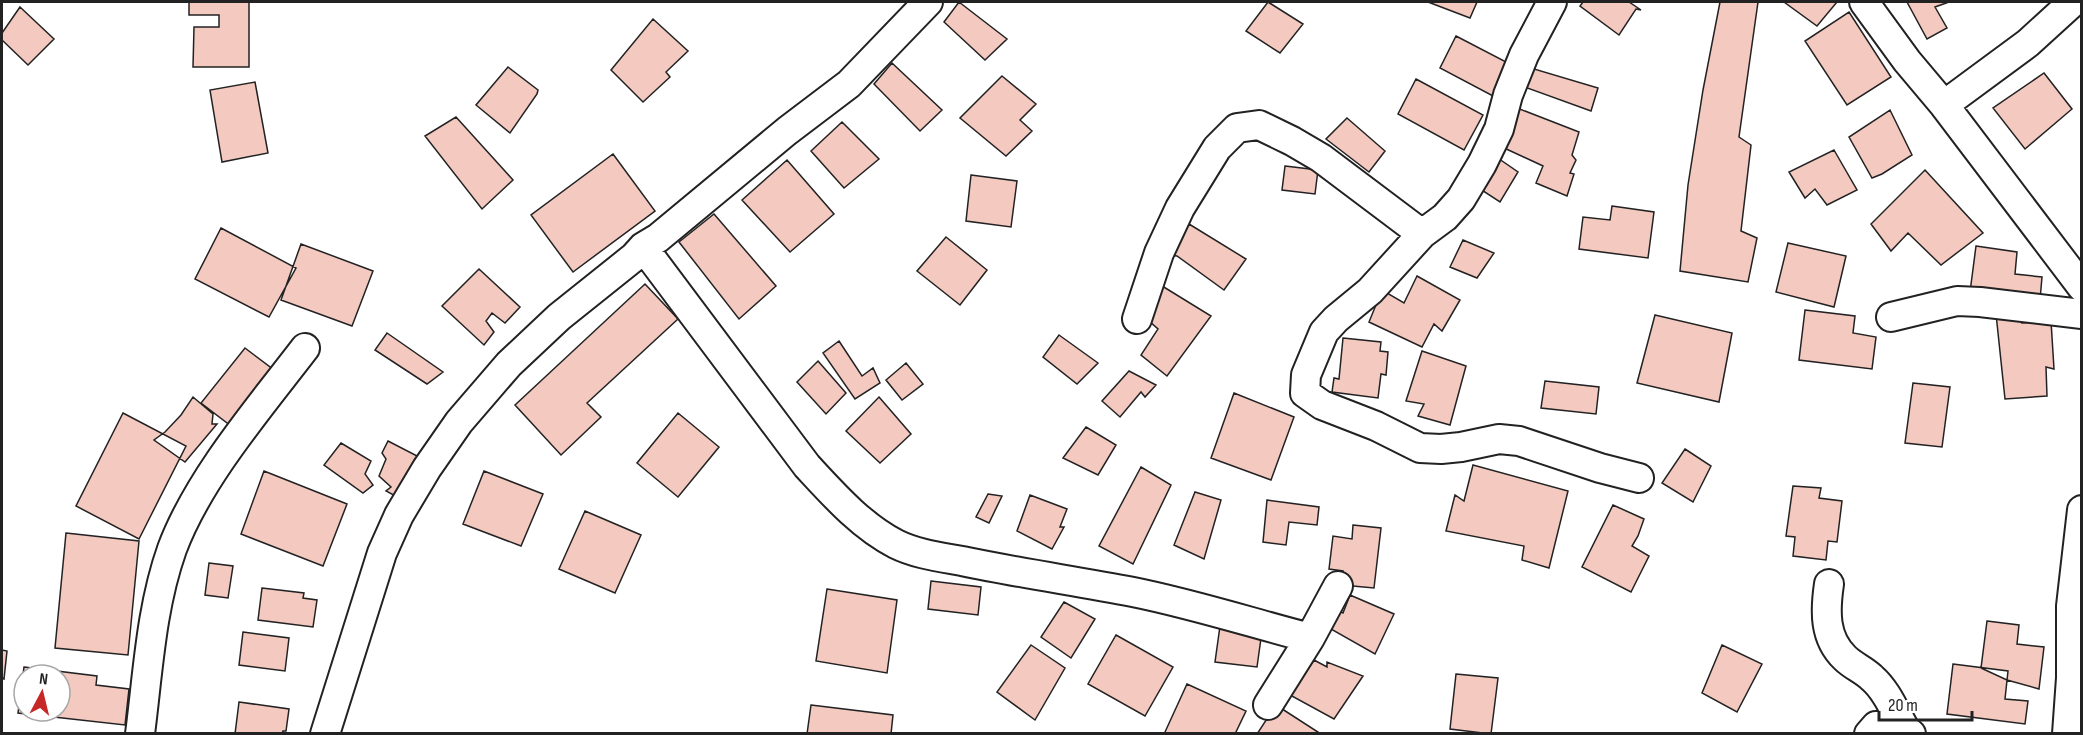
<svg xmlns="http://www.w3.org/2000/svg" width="2083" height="735" font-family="'Sofia Sans Condensed',sans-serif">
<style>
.building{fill:#f3c9c0;stroke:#222;stroke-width:1.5;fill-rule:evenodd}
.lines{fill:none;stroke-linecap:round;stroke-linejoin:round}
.street-casing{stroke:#222;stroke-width:32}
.street{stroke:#fff;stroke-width:28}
</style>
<rect width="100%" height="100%" fill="#fff"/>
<path class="building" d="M 189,2 L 249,2 L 249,67 L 193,67 L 194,27 L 219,27 L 219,15 L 189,15 Z
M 959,2 L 1007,39 L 985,60 L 944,22 Z
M 1268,2 L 1303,24 L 1280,53 L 1246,31 Z
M 1428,2 L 1477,2 L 1470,18 Z
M 1583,2 L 1629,2 L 1641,10 L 1636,9 L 1619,35 L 1580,6 Z
M 1720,2 L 1758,2 L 1739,137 L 1751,145 L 1741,231 L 1757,238 L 1748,282 L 1680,271 L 1688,185 L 1703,90 Z
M 1784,2 L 1837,2 L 1817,26 Z
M 1907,2 L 1949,2 L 1935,7 L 1947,28 L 1927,39 Z
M 20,7 L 54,39 L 28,65 L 2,40 L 2,33 Z
M 1849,12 L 1891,77 L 1847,105 L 1805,41 Z
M 653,19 L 688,51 L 666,72 L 670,77 L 643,102 L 611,70 Z
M 1456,36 L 1510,64 L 1493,96 L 1440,68 Z
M 892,63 L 942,110 L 920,131 L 874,84 Z
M 1517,64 L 1598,88 L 1591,111 L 1511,82 Z
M 508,67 L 538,90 L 537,94 L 510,133 L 476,105 Z
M 2044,73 L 2072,109 L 2025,149 L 1993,108 Z
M 1002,76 L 1036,104 L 1020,120 L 1032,131 L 1006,156 L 960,118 Z
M 1416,79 L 1483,115 L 1464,150 L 1398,114 Z
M 255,82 L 268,153 L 222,162 L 210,90 Z
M 1512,106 L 1579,132 L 1572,155 L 1576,160 L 1570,173 L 1574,174 L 1567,196 L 1536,183 L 1543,166 L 1502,147 Z
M 1890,110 L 1912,155 L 1882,174 L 1872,178 L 1849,137 Z
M 456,117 L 513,180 L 482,209 L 425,136 Z
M 1347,118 L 1385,151 L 1369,172 L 1326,139 Z
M 842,122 L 879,159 L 844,188 L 811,151 Z
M 1834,150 L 1857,190 L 1827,205 L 1815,189 L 1805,198 L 1789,172 Z
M 613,154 L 655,211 L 573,272 L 531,215 Z
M 1492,154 L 1518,172 L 1500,202 L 1474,185 Z
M 787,160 L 834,214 L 790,252 L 742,200 Z
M 1285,166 L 1318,170 L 1315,194 L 1282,190 Z
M 1925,170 L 1983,233 L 1941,265 L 1908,233 L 1891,251 L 1871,224 Z
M 971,175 L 1017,181 L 1011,227 L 966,221 Z
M 1612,206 L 1654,212 L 1648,258 L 1579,249 L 1583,217 L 1610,220 Z
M 714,214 L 776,286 L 739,319 L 679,242 Z
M 1189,224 L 1246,259 L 1224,290 L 1177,256 L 1167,255 Z
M 221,228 L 296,268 L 269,317 L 195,279 Z
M 946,237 L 987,270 L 960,305 L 917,271 Z
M 1463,240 L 1494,253 L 1477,278 L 1450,267 Z
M 1788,243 L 1846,256 L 1834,307 L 1776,292 Z
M 301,244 L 373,271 L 352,326 L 281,300 Z
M 1976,246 L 2017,252 L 2015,274 L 2042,277 L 2040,300 L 1970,292 Z
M 479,269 L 520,307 L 505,323 L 492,313 L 486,321 L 494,332 L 484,345 L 442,306 Z
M 1417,276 L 1460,300 L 1442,331 L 1434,324 L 1422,347 L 1369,322 L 1382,290 L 1404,303 Z
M 1154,281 L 1211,316 L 1167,376 L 1141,355 L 1158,329 L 1133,307 Z
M 645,284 L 678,319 L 587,403 L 601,417 L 561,455 L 515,405 Z
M 1805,310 L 1855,316 L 1853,333 L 1876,337 L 1872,369 L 1799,360 Z
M 2024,313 L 2022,323 L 2051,321 L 2054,369 L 2046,367 L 2047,396 L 2005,399 L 1996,314 Z
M 1655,315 L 1732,333 L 1719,402 L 1637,383 Z
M 387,333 L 443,372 L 427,384 L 375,350 Z
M 1059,335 L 1098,363 L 1077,384 L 1043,357 Z
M 1343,338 L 1381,342 L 1380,351 L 1388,352 L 1386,375 L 1381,374 L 1378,398 L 1332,392 L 1334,378 L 1339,379 Z
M 839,341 L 862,376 L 873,368 L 880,383 L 855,399 L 823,353 Z
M 245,348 L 274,370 L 231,426 L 201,403 Z
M 1422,351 L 1466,366 L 1450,425 L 1418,416 L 1424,404 L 1406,401 Z
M 818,361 L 846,393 L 826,414 L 797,382 Z
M 906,363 L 923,384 L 902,400 L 886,380 Z
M 1129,371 L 1156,385 L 1145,397 L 1141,392 L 1120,417 L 1102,401 Z
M 1545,381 L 1599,387 L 1596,414 L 1541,408 Z
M 1913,383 L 1950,387 L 1942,447 L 1905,443 Z
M 1234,393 L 1294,417 L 1271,480 L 1211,458 Z
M 193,397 L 213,414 L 212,424 L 217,424 L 185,462 L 154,440 L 165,432 L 181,415 Z
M 879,397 L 911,434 L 880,463 L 846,431 Z
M 123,413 L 186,446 L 139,539 L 76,506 Z
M 678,413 L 719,447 L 678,497 L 637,463 Z
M 1086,427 L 1116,445 L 1098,475 L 1063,458 Z
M 388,441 L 423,459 L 399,498 L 386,491 L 391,487 L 379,476 L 386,459 L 382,453 Z
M 341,443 L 371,461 L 365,474 L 373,485 L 363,493 L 324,465 Z
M 1685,449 L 1711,466 L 1693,502 L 1662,483 Z
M 1473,465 L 1568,491 L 1549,568 L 1522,560 L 1524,546 L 1446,531 L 1455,495 L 1464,501 Z
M 1141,467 L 1171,485 L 1133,564 L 1099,546 Z
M 264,471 L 347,504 L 323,566 L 241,534 Z
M 484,471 L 543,494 L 521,546 L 463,524 Z
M 1793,486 L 1821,488 L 1819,498 L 1842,501 L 1837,542 L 1828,541 L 1826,560 L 1793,556 L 1795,537 L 1786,536 Z
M 1195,492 L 1221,500 L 1204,559 L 1174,545 Z
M 988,494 L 1002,496 L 989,523 L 976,517 Z
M 1030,495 L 1067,509 L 1060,527 L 1064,527 L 1052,549 L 1017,531 Z
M 1267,500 L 1319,507 L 1317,525 L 1289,522 L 1286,545 L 1263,542 Z
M 1613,505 L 1644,519 L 1638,536 L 1632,546 L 1649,556 L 1631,592 L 1582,567 Z
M 585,511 L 641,535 L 615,593 L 559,569 Z
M 1353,525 L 1381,528 L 1374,588 L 1342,585 L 1343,571 L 1329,569 L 1333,536 L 1352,539 Z
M 66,533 L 139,541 L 128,655 L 55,648 Z
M 209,563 L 233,566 L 228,598 L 205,595 Z
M 931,581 L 981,587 L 978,615 L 928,609 Z
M 262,588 L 304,593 L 303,598 L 317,600 L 313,627 L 258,620 Z
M 827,589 L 897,600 L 887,673 L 816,661 Z
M 1350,595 L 1394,614 L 1375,654 L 1322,624 L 1329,606 L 1343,613 Z
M 1064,602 L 1095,619 L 1071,658 L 1041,637 Z
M 1987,621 L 2019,625 L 2017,644 L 2044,647 L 2039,689 L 2007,680 L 1981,668 Z
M 1220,626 L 1262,631 L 1257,667 L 1215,662 Z
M 243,632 L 289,638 L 285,671 L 239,665 Z
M 1116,635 L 1173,667 L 1145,716 L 1088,684 Z
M 1031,645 L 1065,668 L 1035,720 L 997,692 Z
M 1722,645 L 1762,664 L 1737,712 L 1702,693 Z
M 2,650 L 7,651 L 4,679 L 2,678 Z
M 1314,660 L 1327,667 L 1327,662 L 1363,676 L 1334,719 L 1290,695 Z
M 1953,664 L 2008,671 L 2005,699 L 2028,701 L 2025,724 L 1947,714 Z
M 24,667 L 97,676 L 96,685 L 129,689 L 125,725 L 18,713 ZM 24,675 L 60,675 L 60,711 L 24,711 Z
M 1456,674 L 1498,678 L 1491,734 L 1450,729 Z
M 1187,684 L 1246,711 L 1235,734 L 1170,734 L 1165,732 Z
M 239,702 L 289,709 L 286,731 L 283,731 L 282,734 L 235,734 Z
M 811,705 L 893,715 L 891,734 L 807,734 Z
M 1276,705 L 1321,734 L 1257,734 Z"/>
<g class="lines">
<g class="street-casing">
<path id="street" d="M 1552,2 L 1524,55 L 1508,95 L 1499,129 L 1482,164 L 1461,199 L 1445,217 L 1422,234 L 1370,291 L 1336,319 L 1324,332 L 1306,375 L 1305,393 L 1322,405 L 1376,426 L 1420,448 L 1441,449 L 1461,447 L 1499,439 L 1519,441 L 1600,468 L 1639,478
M 1864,2 L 1907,61 L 1944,105 L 2082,287
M 1944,105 L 2028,43 L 2073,2
M 643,247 L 807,466 C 833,494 861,526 896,544 C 916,554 940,557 962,561 C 1019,573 1076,581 1133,592 C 1193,604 1252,623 1310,638
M 1891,317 L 1957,301 L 1980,302 L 2082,314
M 1137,319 L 1159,253 L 1180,208 L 1217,148 L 1237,128 L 1259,125 L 1292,141 L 1321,158 L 1422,234
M 1829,584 C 1825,611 1824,638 1845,658 C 1853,666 1864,670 1872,678 C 1887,691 1895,712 1905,729 L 1911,734
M 1268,705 L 1310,638 L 1338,586
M 140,734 C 148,672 151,608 172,549 C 198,479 259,408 305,348
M 325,734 L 382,553 L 399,515 L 427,468 L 459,422 L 509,364 L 559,317 L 634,257 L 643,247 L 658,238 L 787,131 L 849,84 L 928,2
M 1869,734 L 1876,726 L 1905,729
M 2067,734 L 2071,678 L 2071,606 L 2082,510"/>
</g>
<use href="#street" class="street"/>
</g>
<rect width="2083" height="735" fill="none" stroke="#222222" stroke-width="6"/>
<g transform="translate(42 693) rotate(7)"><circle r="28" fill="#ffffff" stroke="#a7a7a7" stroke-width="1.5"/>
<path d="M0-4.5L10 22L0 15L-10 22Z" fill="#c62828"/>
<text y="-9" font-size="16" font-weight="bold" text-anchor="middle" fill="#222222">N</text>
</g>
<path d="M1879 711v9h93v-9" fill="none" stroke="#222222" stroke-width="3"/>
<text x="1888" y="711" font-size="18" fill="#222222" stroke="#ffffff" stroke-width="4.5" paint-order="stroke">20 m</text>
</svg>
